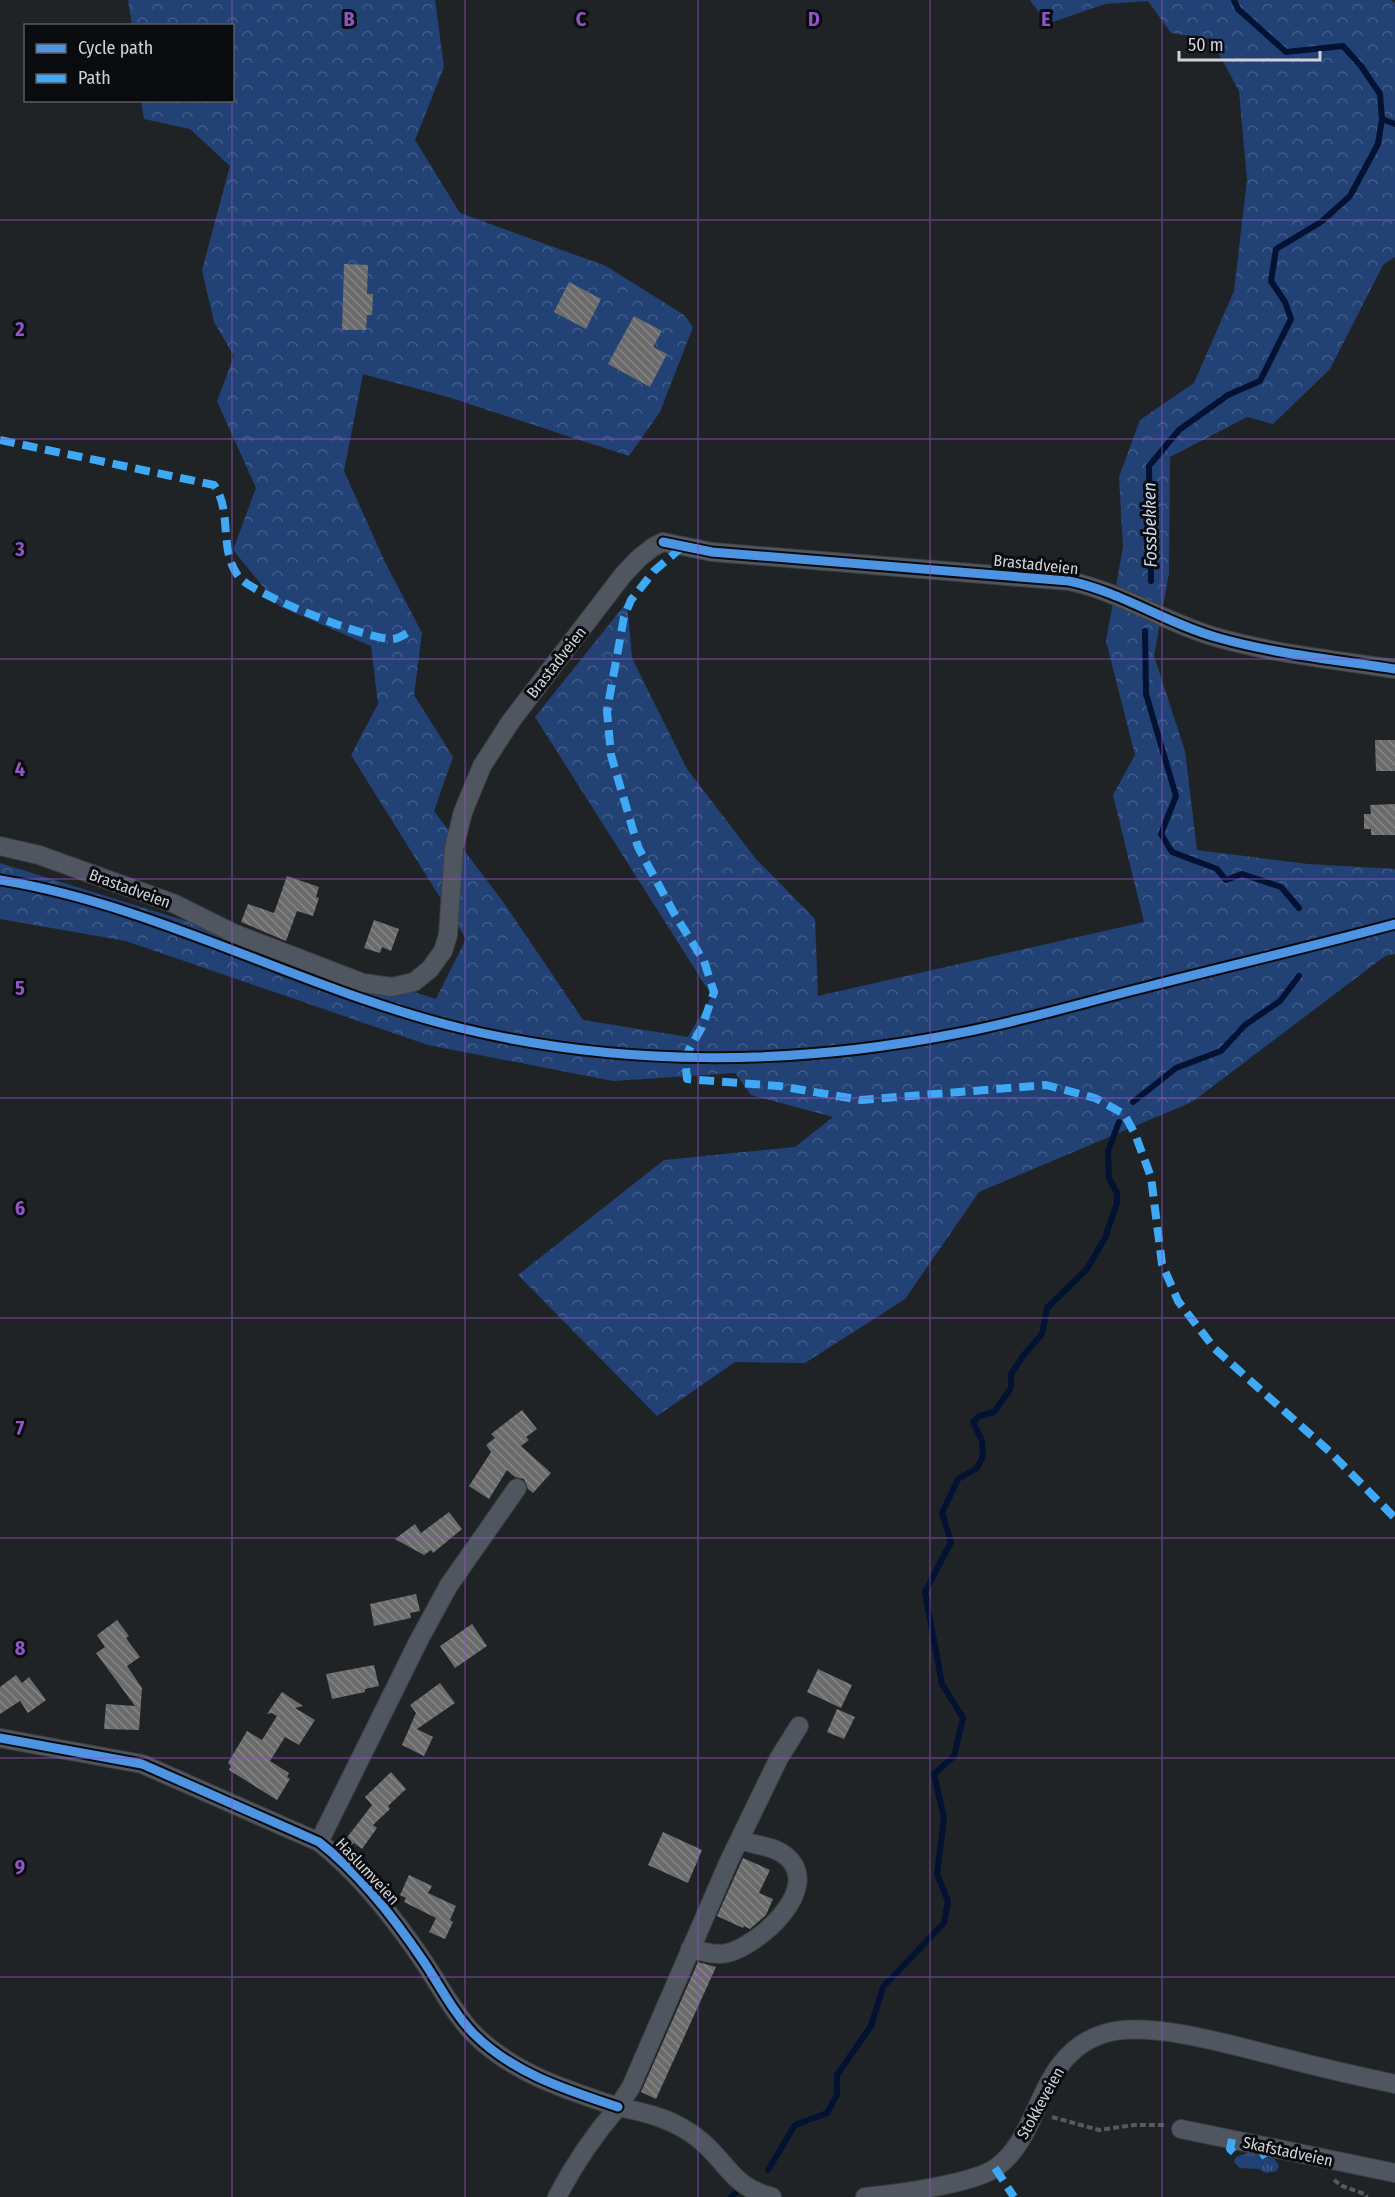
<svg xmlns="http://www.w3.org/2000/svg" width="1395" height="2197" font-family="'Fira Sans Condensed',sans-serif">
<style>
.forest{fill:url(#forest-crowns)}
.park{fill:url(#park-tufts)}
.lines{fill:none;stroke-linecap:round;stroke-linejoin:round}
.stream{stroke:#031233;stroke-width:6}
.building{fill:url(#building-back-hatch)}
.minor-casing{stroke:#3d3f42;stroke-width:20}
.path{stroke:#555960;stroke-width:4;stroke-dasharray:6 3;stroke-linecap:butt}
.minor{stroke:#505660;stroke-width:18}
.quiet{stroke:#3fa9f5;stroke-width:8;stroke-dasharray:15 8;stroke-linecap:butt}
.cycleway-casing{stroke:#090b0f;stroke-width:13}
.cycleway{stroke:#4d94e3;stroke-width:9}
.grid{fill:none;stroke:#9056c5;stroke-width:1.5;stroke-opacity:0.55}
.labels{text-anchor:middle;stroke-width:6;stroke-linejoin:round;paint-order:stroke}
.street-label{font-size:16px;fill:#cfd2d8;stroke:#090b0f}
.water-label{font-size:18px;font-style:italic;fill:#ccd9ee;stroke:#090b0f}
.grid-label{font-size:20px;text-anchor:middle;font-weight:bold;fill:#9056c5;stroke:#090b0f;stroke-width:6;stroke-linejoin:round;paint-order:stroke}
</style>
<defs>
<pattern id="forest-crowns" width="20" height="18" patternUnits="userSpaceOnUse" patternTransform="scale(1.5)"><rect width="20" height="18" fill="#224276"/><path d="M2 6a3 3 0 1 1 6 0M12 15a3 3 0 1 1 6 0" fill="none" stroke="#415c89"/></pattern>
<pattern id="park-tufts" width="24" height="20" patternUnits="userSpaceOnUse" patternTransform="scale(1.5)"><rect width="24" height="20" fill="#224276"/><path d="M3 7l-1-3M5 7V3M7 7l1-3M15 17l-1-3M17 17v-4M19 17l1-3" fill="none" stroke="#415c89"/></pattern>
<pattern id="building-back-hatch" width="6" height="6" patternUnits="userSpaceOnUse" patternTransform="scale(1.5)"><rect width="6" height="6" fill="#6a6b6a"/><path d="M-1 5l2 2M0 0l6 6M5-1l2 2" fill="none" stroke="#858685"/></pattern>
</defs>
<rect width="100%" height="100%" fill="#202326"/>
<path class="forest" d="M 128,0 L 435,0 L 444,67 L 415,140 L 460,213 L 606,266 L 684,315 L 693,327 L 660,412 L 629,456 L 448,397 L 363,374 L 344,471 L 385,562 L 422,633 L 414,695 L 453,757 L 434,811 L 504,903 L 583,1020 L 688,1037 L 712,996 L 535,717 L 627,602 L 632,658 L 687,769 L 756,859 L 815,919 L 818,996 L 1144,922 L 1113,795 L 1135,755 L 1106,641 L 1123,547 L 1119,477 L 1140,420 L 1194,383 L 1234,291 L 1247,180 L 1239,91 L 1211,39 L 1171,33 L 1148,1 L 1105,4 L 1047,24 L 1030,0 L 1391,0 L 1395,3 L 1395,257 L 1383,265 L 1330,369 L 1273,424 L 1247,417 L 1170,457 L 1169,573 L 1154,656 L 1185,751 L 1197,850 L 1308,864 L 1395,869 L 1395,954 L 1385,956 L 1192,1102 L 979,1192 L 905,1299 L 805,1363 L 735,1362 L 657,1416 L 518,1275 L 664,1160 L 795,1147 L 833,1117 L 751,1095 L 735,1073 L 613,1081 L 428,1045 L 126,941 L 0,919 L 0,863 L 436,999 L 466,939 L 351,755 L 378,704 L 371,646 L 279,606 L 233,550 L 256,488 L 217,401 L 234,356 L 214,322 L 202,270 L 230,166 L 190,129 L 144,119 L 141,101 L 232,100 L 232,26 L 132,25 Z"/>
<path class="park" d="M 1250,2148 L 1270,2152 L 1279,2166 L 1276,2171 L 1266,2173 L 1259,2169 L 1240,2168 L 1234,2162 L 1236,2157 L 1248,2153 Z"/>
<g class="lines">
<path class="stream" d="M 1382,119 L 1395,124
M 1151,581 L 1149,466 L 1179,430 L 1228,395 L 1260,381 L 1291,319 L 1285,302 L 1271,281 L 1276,249 L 1321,222 L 1350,196 L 1378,144 L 1382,119 L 1380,94 L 1361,66 L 1343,46 L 1286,52 L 1238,9 L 1234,0
M 1145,631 L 1146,694 L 1176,796 L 1161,834 L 1172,852 L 1217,869 L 1226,880 L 1242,874 L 1281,887 L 1299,908
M 1133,1102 L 1176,1068 L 1221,1051 L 1245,1025 L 1280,1001 L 1299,976
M 768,2170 L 795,2125 L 827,2113 L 837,2095 L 837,2075 L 871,2026 L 883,1987 L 944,1923 L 948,1901 L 937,1874 L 944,1818 L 934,1774 L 954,1756 L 963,1718 L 942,1684 L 925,1592 L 951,1542 L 942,1513 L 958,1479 L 977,1468 L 983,1456 L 982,1441 L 973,1422 L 979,1416 L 994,1412 L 1011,1388 L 1011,1374 L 1023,1356 L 1042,1334 L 1047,1308 L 1087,1269 L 1105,1238 L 1117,1203 L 1117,1193 L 1109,1178 L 1108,1151 L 1119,1122
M 731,2197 L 736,2193"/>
</g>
<path class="building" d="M 344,264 L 368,265 L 367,294 L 373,294 L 372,315 L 367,315 L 366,330 L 342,330 Z
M 569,282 L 601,299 L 586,329 L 554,312 Z
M 634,316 L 662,331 L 653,347 L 667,354 L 650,387 L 608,364 Z
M 1375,740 L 1395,740 L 1395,771 L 1376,771 Z
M 1395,804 L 1395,835 L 1371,835 L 1371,829 L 1364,829 L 1364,814 L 1371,814 L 1370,805 Z
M 287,876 L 319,887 L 316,897 L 319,898 L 313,916 L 297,911 L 286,941 L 241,922 L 248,904 L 274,913 Z
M 374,920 L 399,929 L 391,951 L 382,947 L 380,953 L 364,948 Z
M 522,1410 L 537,1429 L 526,1437 L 529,1440 L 521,1446 L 551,1473 L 533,1493 L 528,1489 L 524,1479 L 515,1477 L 507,1470 L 489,1499 L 469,1486 L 491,1452 L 486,1445 L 495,1438 L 491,1434 Z
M 449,1512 L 462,1529 L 433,1553 L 431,1550 L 424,1555 L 395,1539 L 415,1524 L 421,1533 Z
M 416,1594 L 420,1611 L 410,1613 L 411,1618 L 374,1626 L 370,1604 Z
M 117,1620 L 129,1636 L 126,1638 L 140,1657 L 127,1666 L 142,1688 L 139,1730 L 104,1729 L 106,1704 L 135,1706 L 96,1653 L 105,1647 L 97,1635 Z
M 472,1624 L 487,1646 L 455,1668 L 440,1646 Z
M 374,1665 L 379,1686 L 365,1689 L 365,1692 L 332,1699 L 326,1674 Z
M 818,1669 L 852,1685 L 841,1708 L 807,1692 Z
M 16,1675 L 22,1683 L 29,1677 L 46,1700 L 28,1713 L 20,1701 L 0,1714 L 0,1687 Z
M 440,1683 L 455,1703 L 417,1729 L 433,1737 L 424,1756 L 402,1745 L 416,1713 L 410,1705 Z
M 282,1692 L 303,1706 L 295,1708 L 315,1720 L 299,1745 L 285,1737 L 270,1761 L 289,1773 L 287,1777 L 290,1779 L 277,1800 L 229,1770 L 231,1766 L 228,1763 L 247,1731 L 262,1740 L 277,1716 L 272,1713 L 267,1714 Z
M 837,1709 L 855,1717 L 844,1739 L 827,1732 Z
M 391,1772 L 406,1789 L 388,1806 L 390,1809 L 373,1825 L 377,1828 L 362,1849 L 354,1843 L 351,1845 L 345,1840 L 372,1805 L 365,1797 Z
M 663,1832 L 702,1850 L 688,1883 L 648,1865 Z
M 743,1858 L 770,1870 L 759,1893 L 773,1899 L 766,1915 L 750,1929 L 744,1926 L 743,1928 L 717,1916 Z
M 409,1875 L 432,1886 L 428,1893 L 456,1906 L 450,1920 L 453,1922 L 445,1939 L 429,1932 L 436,1918 L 404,1902 L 406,1898 L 400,1895 Z
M 698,1962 L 716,1967 L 656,2099 L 641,2092 Z"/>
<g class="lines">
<g class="minor-casing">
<path id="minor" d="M 0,846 L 39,855 L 175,904 L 233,933 L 363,983 L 392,987 L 414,982 L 430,969 L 443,951 L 448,935 L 454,848 L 463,812 L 482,766 L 511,721 L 623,575 L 638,559 L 653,547 L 663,542 L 712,552 L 1069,581 C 1122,592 1167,624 1219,638 C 1276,654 1336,660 1395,669
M 0,1738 L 142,1764 L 319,1842 C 360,1874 395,1919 424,1962 C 440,1986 453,2012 473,2033 C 512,2073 567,2090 618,2107 L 631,2087 L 729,1861 L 779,1758 L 799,1726
M 319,1842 L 419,1640 L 449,1585 L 517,1488
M 690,1949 C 702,1951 715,1956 727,1953 C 758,1946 823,1889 787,1857 C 774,1845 755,1846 740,1840
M 1181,2129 L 1395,2173
M 557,2197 C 574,2164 594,2135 618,2107 C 649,2113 676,2120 700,2140 C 729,2164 731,2186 772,2197
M 865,2197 C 895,2194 974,2184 997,2167 C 1044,2132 1036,2054 1106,2033 C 1151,2020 1234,2046 1280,2057 C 1318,2067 1357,2076 1395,2084"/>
</g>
<path class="path" d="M 1052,2117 L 1099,2130 L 1134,2125 L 1165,2125
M 1334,2180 L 1342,2186 L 1365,2194 L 1367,2197"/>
<use href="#minor" class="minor"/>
<path class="quiet" d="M 0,440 L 214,485 C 233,511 218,551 239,577 C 252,594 369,640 392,639 C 399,639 406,633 413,630
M 682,547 L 654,571 L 631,600 L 624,617 L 607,711 L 611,755 L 638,847 L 675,915 L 704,961 L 714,992 L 702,1027 L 685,1057 L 687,1079 L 779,1086 L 861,1100 L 1046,1085 L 1095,1098 L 1124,1114 L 1135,1134 L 1151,1177 L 1162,1264 L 1178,1301 L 1215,1349 L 1330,1452 L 1395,1518
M 1232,2139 L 1230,2149 L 1238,2156
M 1260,2156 L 1268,2151 L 1269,2147
M 995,2168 L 1014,2197"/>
<g class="cycleway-casing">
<path id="cycleway" d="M 663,542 L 712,552 L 1069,581 C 1122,592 1167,624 1219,638 C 1276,654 1336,660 1395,669
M 0,880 C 160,906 303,990 460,1028 C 621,1067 791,1066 954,1034 C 1020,1022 1085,1002 1150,986 C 1232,965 1314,946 1395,924
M 0,1738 L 142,1764 L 319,1842 C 360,1874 395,1919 424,1962 C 440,1986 453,2012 473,2033 C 512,2073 567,2090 618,2107"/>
</g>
<use href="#cycleway" class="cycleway"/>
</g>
<path class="grid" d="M 232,0 L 232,26M 465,0 L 465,2197M 698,0 L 698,2197M 930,0 L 930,2197M 1162,0 L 1162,2197M 232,26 L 232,100M 232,100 L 232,2197M 0,220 L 1395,220M 0,439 L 1395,439M 0,659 L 1395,659M 0,879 L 1395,879M 0,1098 L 1395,1098M 0,1318 L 1395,1318M 0,1538 L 1395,1538M 0,1758 L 1395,1758M 0,1977 L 1395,1977"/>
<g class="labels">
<g class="street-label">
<text transform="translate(1036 564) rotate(6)" y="6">Brastadveien</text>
<text transform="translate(556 662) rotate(-52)" y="6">Brastadveien</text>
<text transform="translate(130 888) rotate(20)" y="6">Brastadveien</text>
<text transform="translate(368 1871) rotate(47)" y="6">Haslumveien</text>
<text transform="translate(1040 2103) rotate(-61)" y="6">Stokkeveien</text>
<text transform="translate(1288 2151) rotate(12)" y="6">Skafstadveien</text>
</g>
<g class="water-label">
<text transform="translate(1150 525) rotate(-91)" y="6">Fossbekken</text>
</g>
</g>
<g class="grid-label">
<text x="349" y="26">B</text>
<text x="581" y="26">C</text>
<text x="814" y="26">D</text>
<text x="1046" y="26">E</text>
<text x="20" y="336">2</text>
<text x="20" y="556">3</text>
<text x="20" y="776">4</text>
<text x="20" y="995">5</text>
<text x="20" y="1215">6</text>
<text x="20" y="1435">7</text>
<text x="20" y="1655">8</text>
<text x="20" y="1874">9</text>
</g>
<rect x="24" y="24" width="210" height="78" fill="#090b0f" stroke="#585b5f" stroke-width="1.5"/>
<rect x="36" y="44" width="30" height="9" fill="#4d94e3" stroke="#585b5f" stroke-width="1.5"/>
<text x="78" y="54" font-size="18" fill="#cfd2d8">Cycle path</text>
<rect x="36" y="74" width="30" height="9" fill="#3fa9f5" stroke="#585b5f" stroke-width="1.5"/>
<text x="78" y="84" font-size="18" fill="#cfd2d8">Path</text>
<path d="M1179 51v9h141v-9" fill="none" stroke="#cfd2d8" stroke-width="3"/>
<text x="1188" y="51" font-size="18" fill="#cfd2d8" stroke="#090b0f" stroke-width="4.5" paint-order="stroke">50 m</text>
</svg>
